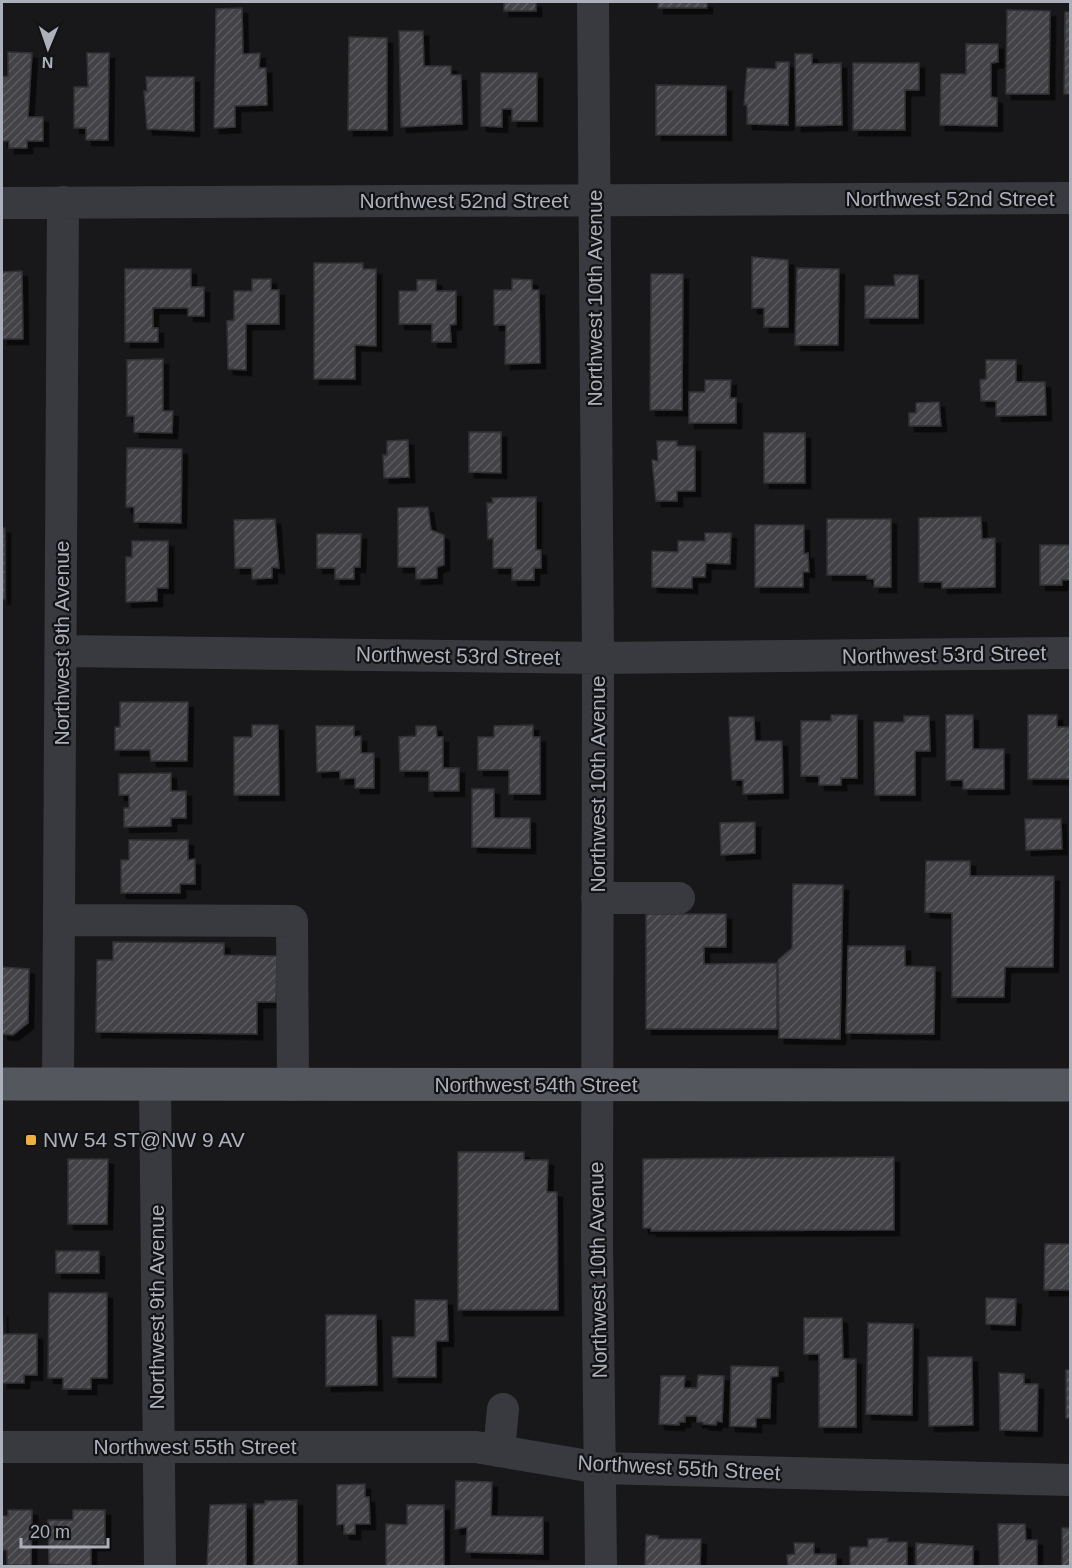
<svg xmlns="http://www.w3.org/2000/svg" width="1072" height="1568" font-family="Arial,sans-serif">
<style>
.building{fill:url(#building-hatch);stroke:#323236;stroke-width:1.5;filter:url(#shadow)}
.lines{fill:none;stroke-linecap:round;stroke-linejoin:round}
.minor{stroke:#393a3f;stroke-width:32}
.major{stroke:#55575e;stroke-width:33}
.poi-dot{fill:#edb03e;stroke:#131315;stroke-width:2}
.labels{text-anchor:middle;stroke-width:4.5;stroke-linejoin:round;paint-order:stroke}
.street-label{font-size:21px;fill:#abb0ba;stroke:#131315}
.poi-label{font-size:21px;fill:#abb0ba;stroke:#131315;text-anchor:start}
</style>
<defs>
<pattern id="building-hatch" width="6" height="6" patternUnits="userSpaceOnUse" patternTransform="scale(1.5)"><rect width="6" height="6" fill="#424347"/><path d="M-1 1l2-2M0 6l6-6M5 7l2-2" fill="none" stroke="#5b5c5f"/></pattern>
<filter id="shadow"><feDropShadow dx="5.5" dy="5.5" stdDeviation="0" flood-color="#0009"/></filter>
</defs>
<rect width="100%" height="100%" fill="#18181a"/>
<path class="building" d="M 504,2 L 536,2 L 536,11 L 504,11 Z
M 658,2 L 707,2 L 707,8 L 658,8 Z
M 242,8 L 243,54 L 260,53 L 259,68 L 266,68 L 267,105 L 235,106 L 235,127 L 214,128 L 216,9 Z
M 1007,10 L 1050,11 L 1049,94 L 1006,94 Z
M 1065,12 L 1070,12 L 1070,94 L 1064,94 Z
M 399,31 L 423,31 L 424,66 L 451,66 L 451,75 L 461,75 L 462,124 L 401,127 Z
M 349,37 L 387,38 L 387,130 L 348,130 Z
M 966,44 L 998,44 L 998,62 L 991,63 L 991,97 L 997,98 L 997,126 L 940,125 L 941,74 L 966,74 Z
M 8,52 L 32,53 L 28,117 L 43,117 L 43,141 L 27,141 L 27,148 L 9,148 L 9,141 L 2,141 L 2,77 L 8,76 Z
M 87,53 L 109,53 L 108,140 L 86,140 L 86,128 L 74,128 L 74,87 L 88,87 Z
M 795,54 L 812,54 L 812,64 L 841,63 L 842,125 L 796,126 Z
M 776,62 L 789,62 L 788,125 L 747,124 L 747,105 L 744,105 L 747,68 L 776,69 Z
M 853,63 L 919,63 L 919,90 L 905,90 L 905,130 L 853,130 Z
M 481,73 L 537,73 L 537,121 L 512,121 L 512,109 L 502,109 L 502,127 L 481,126 Z
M 146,77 L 194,77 L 194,131 L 147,129 L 144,91 L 147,91 Z
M 656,85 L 726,86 L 726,135 L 656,135 Z
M 752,257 L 788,260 L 788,327 L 764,327 L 764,308 L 752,308 Z
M 314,263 L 363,263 L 363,269 L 376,269 L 376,346 L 355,345 L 355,379 L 314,379 Z
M 797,268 L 839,269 L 838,345 L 795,345 Z
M 125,269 L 191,269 L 191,287 L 204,287 L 204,316 L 188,316 L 188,308 L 153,308 L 153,328 L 158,328 L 158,342 L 125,342 Z
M 22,271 L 23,339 L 2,339 L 2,272 Z
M 651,274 L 683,274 L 682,410 L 650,410 Z
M 894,275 L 918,275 L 918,318 L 865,318 L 865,286 L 895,286 Z
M 252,279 L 271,279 L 271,290 L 279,290 L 279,324 L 246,324 L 246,370 L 228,369 L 227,321 L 234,320 L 234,291 L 252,291 Z
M 512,279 L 532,280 L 532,290 L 539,290 L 540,363 L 505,364 L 506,325 L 494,325 L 494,290 L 512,290 Z
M 417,280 L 436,280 L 436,291 L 456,291 L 456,324 L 450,325 L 451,342 L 432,342 L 432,324 L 399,324 L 399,291 L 417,291 Z
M 163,359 L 163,411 L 173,411 L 172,433 L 134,432 L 134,416 L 127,416 L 127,360 Z
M 986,360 L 1016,360 L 1016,382 L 1045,382 L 1046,415 L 996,416 L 996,401 L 981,401 L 980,380 L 986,379 Z
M 705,380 L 731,380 L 730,398 L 736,398 L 736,423 L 689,423 L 689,392 L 705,392 Z
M 939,402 L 941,426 L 909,426 L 909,413 L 916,413 L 916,403 Z
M 469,432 L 501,432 L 501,473 L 469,472 Z
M 764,433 L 805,433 L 805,483 L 764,483 Z
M 408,440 L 409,477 L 384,478 L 383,455 L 387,455 L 387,441 Z
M 657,441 L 677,441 L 677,446 L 695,446 L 695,491 L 677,491 L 677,501 L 656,501 L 652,460 L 658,461 Z
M 127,448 L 182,449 L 181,523 L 134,522 L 134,507 L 126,507 Z
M 536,497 L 536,550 L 541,550 L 541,568 L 534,568 L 534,580 L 512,580 L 512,568 L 493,568 L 493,538 L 488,539 L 487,503 L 493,503 L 492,498 Z
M 428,507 L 431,530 L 444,535 L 444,565 L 437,567 L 437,578 L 416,579 L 416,567 L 398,567 L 398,508 Z
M 981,517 L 982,539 L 995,538 L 995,587 L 942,588 L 942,582 L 919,582 L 919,518 Z
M 275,519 L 279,568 L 272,567 L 272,578 L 252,579 L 252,568 L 235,568 L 234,520 Z
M 827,519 L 891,519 L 891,587 L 874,587 L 874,579 L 867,579 L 867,575 L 827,575 Z
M 755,525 L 804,525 L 804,554 L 808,553 L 809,572 L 803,572 L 803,587 L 755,587 Z
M 2,528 L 5,528 L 5,599 L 2,599 Z
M 705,533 L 731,533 L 730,564 L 706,563 L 705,577 L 692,577 L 692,588 L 652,587 L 652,551 L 678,552 L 678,541 L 705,541 Z
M 317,534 L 361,534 L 360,567 L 354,567 L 354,579 L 335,579 L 335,568 L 317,568 Z
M 132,541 L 168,541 L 168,588 L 157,588 L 157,601 L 126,602 L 126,557 L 132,557 Z
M 1040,545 L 1070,545 L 1070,580 L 1062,580 L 1062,585 L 1040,585 Z
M 120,702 L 188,702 L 187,761 L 151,761 L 150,750 L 115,750 L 115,727 L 120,727 Z
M 831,715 L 857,715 L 857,778 L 841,778 L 841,785 L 819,785 L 819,776 L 801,776 L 801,721 L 831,721 Z
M 946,715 L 973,715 L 973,749 L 1004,749 L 1004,789 L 963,789 L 963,780 L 946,780 Z
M 1028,715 L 1057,715 L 1057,727 L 1070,727 L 1070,779 L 1028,779 Z
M 904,716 L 929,716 L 930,751 L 915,751 L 915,795 L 875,795 L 874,722 L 904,722 Z
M 729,717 L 754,717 L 755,741 L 782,741 L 783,793 L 743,794 L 743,780 L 732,780 Z
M 252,725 L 278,725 L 279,795 L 234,795 L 234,737 L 252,737 Z
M 533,725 L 533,737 L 540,737 L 540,794 L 509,794 L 509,770 L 478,770 L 478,737 L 494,737 L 494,726 Z
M 316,726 L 354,726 L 354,737 L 361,736 L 361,753 L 374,753 L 374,788 L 355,788 L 355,778 L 340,779 L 340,771 L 317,772 Z
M 416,726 L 436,726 L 437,737 L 443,737 L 443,768 L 459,768 L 459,791 L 429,791 L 429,771 L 400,771 L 399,737 L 416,736 Z
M 171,773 L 171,791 L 186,791 L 186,818 L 171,818 L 171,826 L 124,827 L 124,808 L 129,808 L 129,795 L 119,795 L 119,774 Z
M 472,789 L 494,789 L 494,818 L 530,818 L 530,848 L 472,847 Z
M 1025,819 L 1061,819 L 1062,849 L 1026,850 Z
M 755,822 L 755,853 L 721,855 L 720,823 Z
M 129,840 L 188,840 L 188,860 L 195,859 L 195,884 L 180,884 L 180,893 L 121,893 L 121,860 L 129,860 Z
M 926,861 L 970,861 L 970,876 L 1054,876 L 1053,967 L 1005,967 L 1004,997 L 952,997 L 952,913 L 925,912 Z
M 793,884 L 843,885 L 840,1039 L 779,1038 L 778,960 L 792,948 Z
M 646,914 L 726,914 L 726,947 L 704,947 L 704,964 L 777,963 L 777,1029 L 646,1029 Z
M 113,942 L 224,943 L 224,955 L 277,956 L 276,1002 L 257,1002 L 257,1034 L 96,1032 L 97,960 L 113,960 Z
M 848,946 L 905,946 L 905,966 L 935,967 L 934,1034 L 846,1033 Z
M 2,967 L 29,969 L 28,1023 L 13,1035 L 2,1034 Z
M 458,1152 L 524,1152 L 524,1160 L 548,1160 L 547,1192 L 557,1192 L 558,1310 L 458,1310 Z
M 894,1157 L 894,1230 L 651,1231 L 651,1228 L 643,1228 L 643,1159 Z
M 68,1159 L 108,1159 L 107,1224 L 68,1224 Z
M 1045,1244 L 1070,1244 L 1070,1290 L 1044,1290 Z
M 56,1251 L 99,1251 L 99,1273 L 56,1273 Z
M 49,1293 L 107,1293 L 107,1378 L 91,1378 L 91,1389 L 63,1389 L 63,1378 L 48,1378 Z
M 986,1298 L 1016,1299 L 1015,1325 L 986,1324 Z
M 415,1300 L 447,1300 L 448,1341 L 436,1341 L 436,1377 L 393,1377 L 392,1337 L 415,1337 Z
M 2,1310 L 3,1334 L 37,1334 L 37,1375 L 24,1375 L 24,1383 L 2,1383 Z
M 326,1315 L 376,1315 L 377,1385 L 326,1386 Z
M 804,1318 L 842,1318 L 843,1359 L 856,1359 L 856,1427 L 819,1427 L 819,1354 L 804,1354 Z
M 868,1323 L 913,1324 L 912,1415 L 866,1414 Z
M 928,1357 L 972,1357 L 973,1425 L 929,1426 Z
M 731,1366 L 778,1367 L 778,1376 L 771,1377 L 770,1418 L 756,1418 L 756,1427 L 730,1426 Z
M 1066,1370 L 1070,1370 L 1070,1418 L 1066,1418 Z
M 999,1373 L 1024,1374 L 1024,1384 L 1038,1384 L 1037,1431 L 1000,1430 Z
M 698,1375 L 724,1376 L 722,1422 L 717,1421 L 716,1425 L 703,1424 L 703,1422 L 697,1422 L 697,1416 L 685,1416 L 685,1422 L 679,1422 L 679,1425 L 659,1424 L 661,1376 L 685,1376 L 684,1388 L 697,1388 Z
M 456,1481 L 492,1482 L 491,1516 L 543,1517 L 543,1554 L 466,1552 L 467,1527 L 455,1529 Z
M 365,1484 L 365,1497 L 369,1497 L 370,1524 L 355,1524 L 355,1534 L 344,1534 L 344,1524 L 337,1525 L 337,1485 Z
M 297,1500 L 297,1566 L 254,1566 L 254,1504 L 265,1504 L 265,1501 Z
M 246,1504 L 246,1566 L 207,1566 L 210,1505 Z
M 407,1505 L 444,1505 L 444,1566 L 386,1566 L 386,1524 L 407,1525 Z
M 8,1510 L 32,1510 L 31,1565 L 7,1565 L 7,1550 L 2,1550 L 2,1516 L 8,1516 Z
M 73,1510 L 105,1510 L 105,1545 L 91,1545 L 91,1566 L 49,1564 L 48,1520 L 73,1520 Z
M 998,1524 L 1025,1524 L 1026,1540 L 1037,1540 L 1037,1566 L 999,1566 Z
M 1062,1528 L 1070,1528 L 1070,1566 L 1062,1566 Z
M 646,1535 L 658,1536 L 658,1539 L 701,1539 L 700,1566 L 645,1566 Z
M 888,1538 L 887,1542 L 907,1542 L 907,1566 L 850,1566 L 850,1547 L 868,1547 L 868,1539 Z
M 794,1543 L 814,1543 L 814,1554 L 836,1554 L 836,1566 L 788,1566 L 787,1555 L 795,1554 Z
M 916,1543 L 973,1546 L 973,1566 L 916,1566 Z"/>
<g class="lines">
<path class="minor" d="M 593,2 L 598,658 L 597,1241 L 601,1566
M 2,203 L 1070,198
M 62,651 L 598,658 L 1070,653
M 597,898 L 679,898
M 59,920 L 292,921 L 293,1085
M 58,1084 L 63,202
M 155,1084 L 160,1566
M 2,1447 L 476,1447 L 600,1468 L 1070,1480
M 499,1451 L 503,1409"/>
<path class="major" d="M 2,1084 L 1070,1085"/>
</g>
<rect class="poi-dot" x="25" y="1134" width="12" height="12" rx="3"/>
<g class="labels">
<g class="street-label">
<text x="950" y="206">Northwest 52nd Street</text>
<text x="464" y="208">Northwest 52nd Street</text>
<text transform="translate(595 298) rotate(-90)" y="7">Northwest 10th Avenue</text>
<text transform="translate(62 643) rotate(-90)" y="7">Northwest 9th Avenue</text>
<text transform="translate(944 655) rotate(-1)" y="7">Northwest 53rd Street</text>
<text transform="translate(458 656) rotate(1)" y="7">Northwest 53rd Street</text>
<text transform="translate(598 784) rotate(-90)" y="7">Northwest 10th Avenue</text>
<text x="536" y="1092">Northwest 54th Street</text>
<text transform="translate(598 1270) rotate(-91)" y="7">Northwest 10th Avenue</text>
<text transform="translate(157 1307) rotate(-90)" y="7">Northwest 9th Avenue</text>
<text x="195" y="1454">Northwest 55th Street</text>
<text transform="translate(679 1468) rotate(3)" y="7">Northwest 55th Street</text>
</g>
<g class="poi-label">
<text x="43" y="1147">NW 54 ST@NW 9 AV</text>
</g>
</g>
<rect width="1072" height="1568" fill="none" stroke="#abb0ba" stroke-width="6"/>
<g transform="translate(48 48) rotate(182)" stroke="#131315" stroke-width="4.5" paint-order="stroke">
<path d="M0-4.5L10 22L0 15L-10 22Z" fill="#abb0ba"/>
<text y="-9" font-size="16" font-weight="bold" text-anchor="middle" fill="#abb0ba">N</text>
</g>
<path d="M21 1538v9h87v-9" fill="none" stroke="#abb0ba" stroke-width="3"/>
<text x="30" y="1538" font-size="18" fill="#abb0ba" stroke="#131315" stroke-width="4.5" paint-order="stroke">20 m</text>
</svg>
